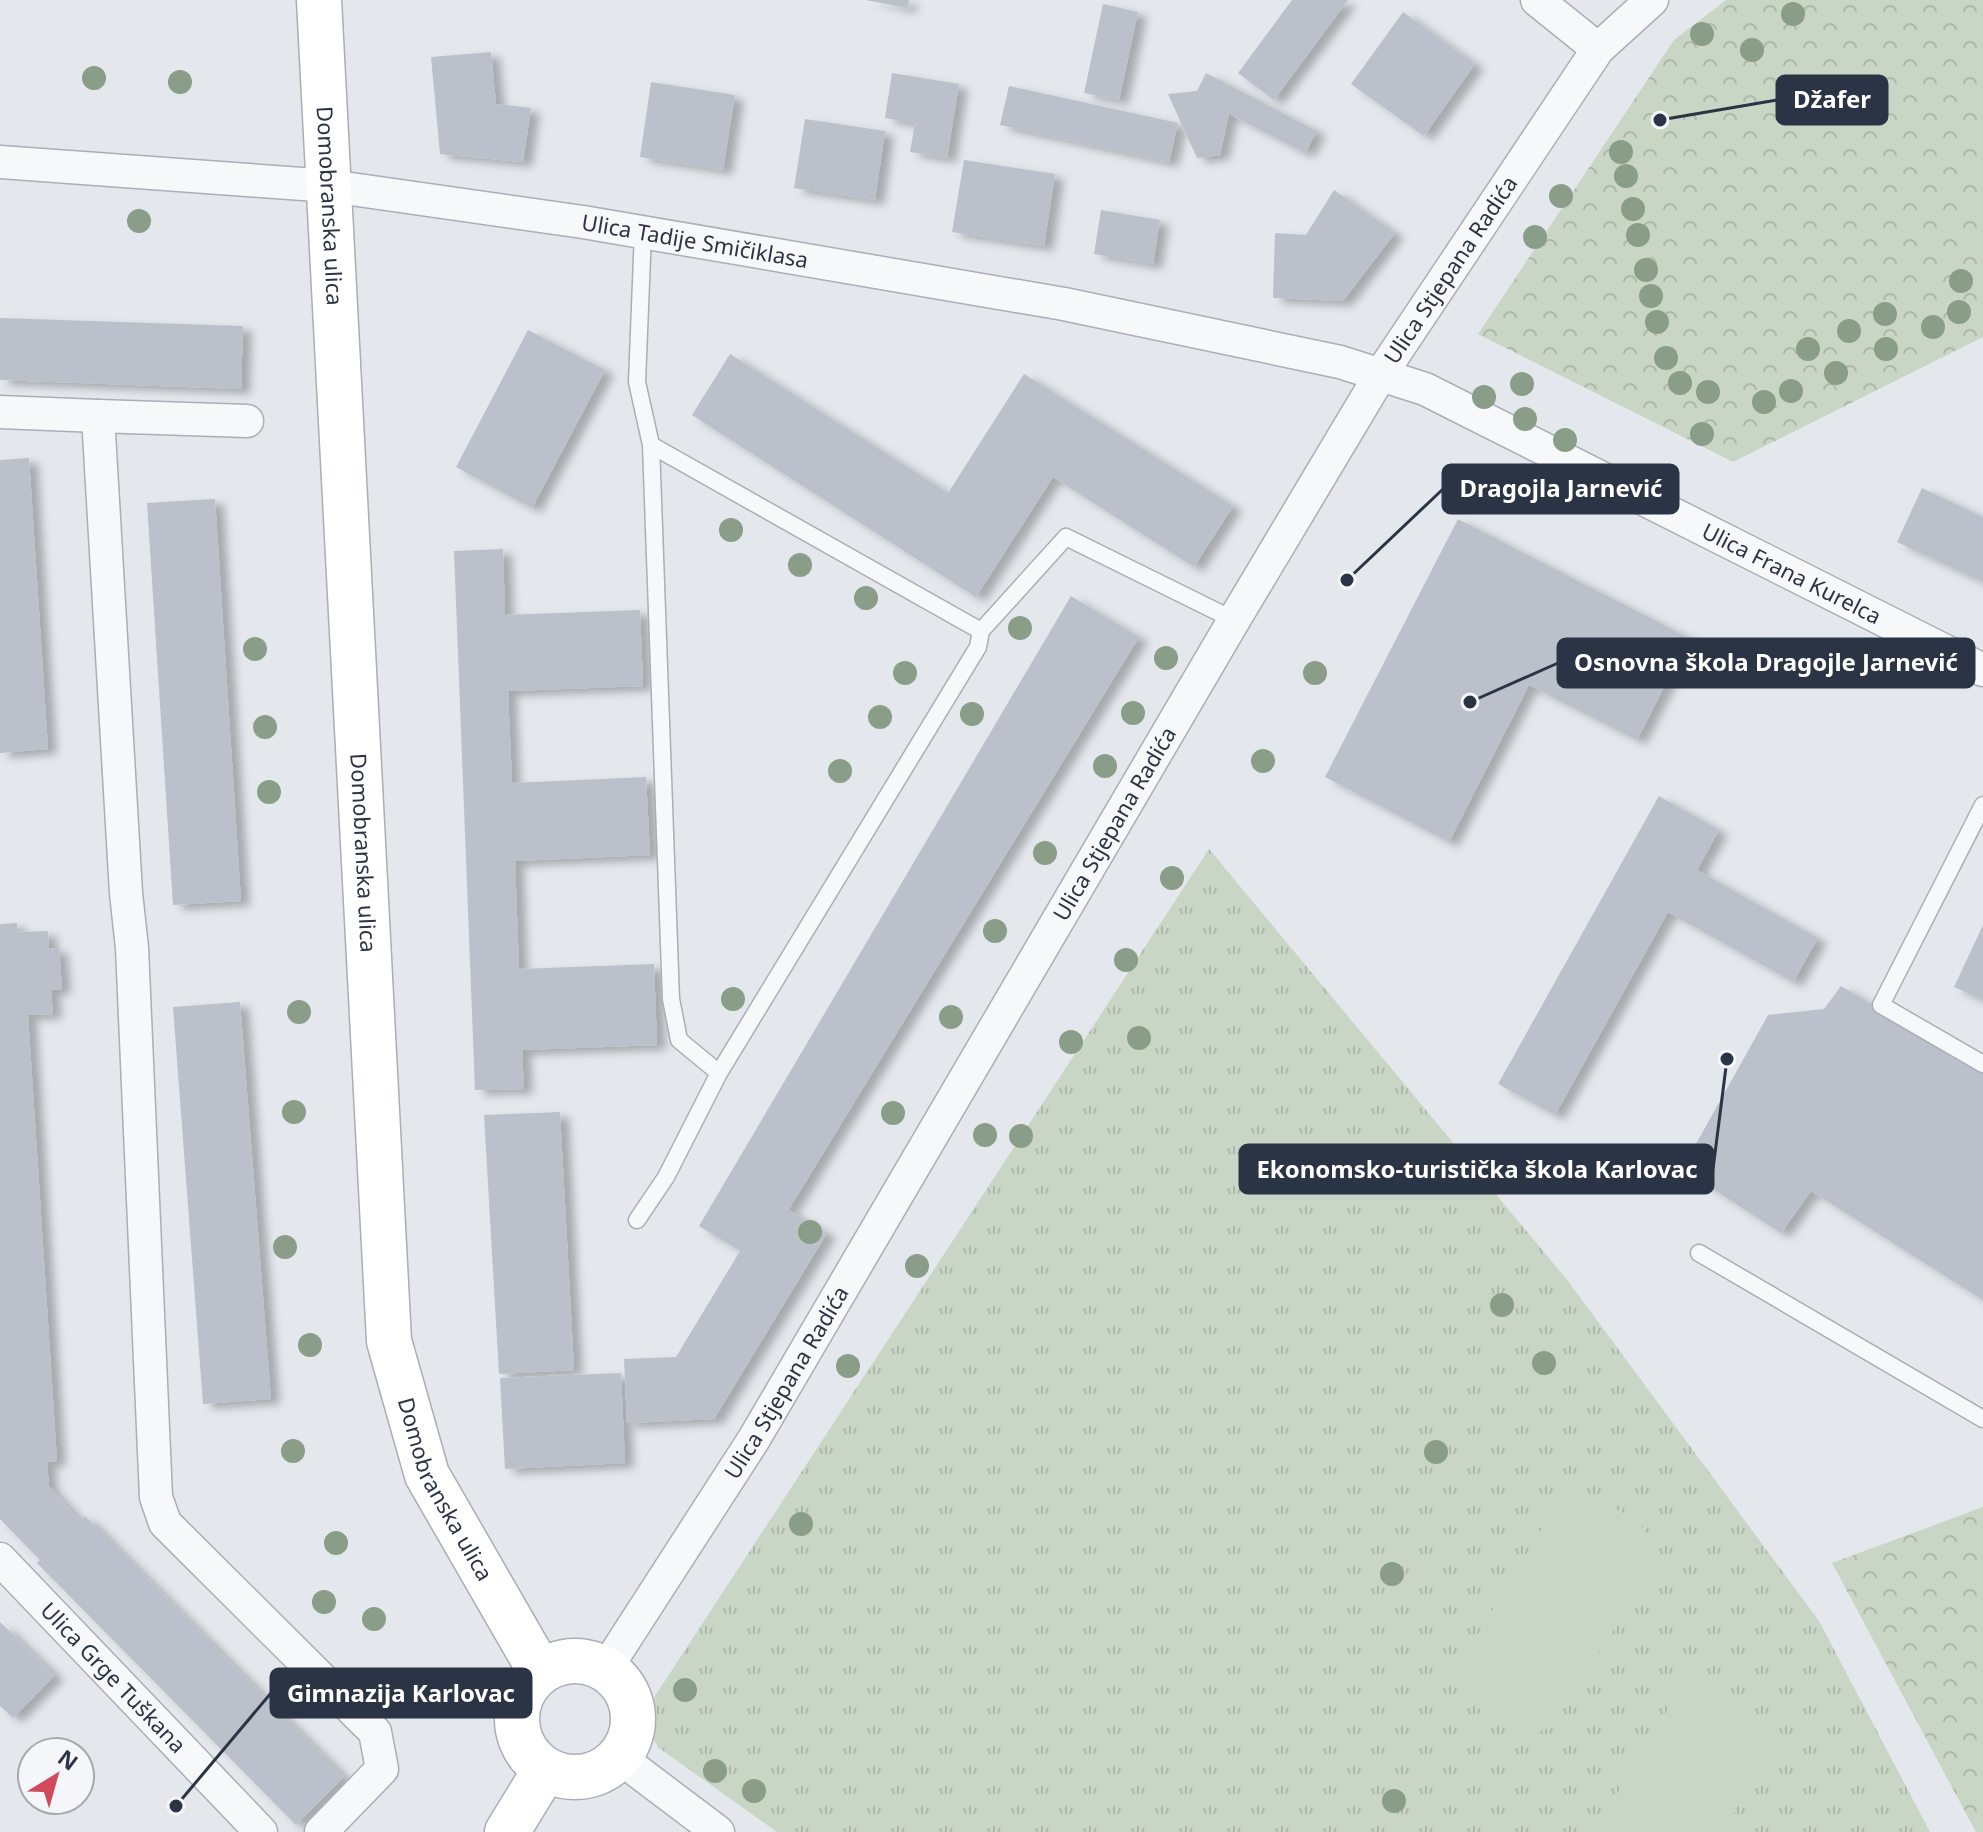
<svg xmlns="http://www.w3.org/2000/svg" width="1983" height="1832" font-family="'Noto Sans',sans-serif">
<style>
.grass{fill:url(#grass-tufts)}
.forest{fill:url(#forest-crowns)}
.pitch{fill:#c9d6c5}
.building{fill:#bbc0ca;filter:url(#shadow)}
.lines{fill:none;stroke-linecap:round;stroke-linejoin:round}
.lane-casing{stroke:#a9aeb7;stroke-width:19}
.street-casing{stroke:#a9aeb7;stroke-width:35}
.secondary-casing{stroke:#a9aeb7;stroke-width:47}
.lane{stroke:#f7f8fa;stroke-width:16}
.street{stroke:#f7f8fa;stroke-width:32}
.secondary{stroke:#fff;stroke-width:44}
.tree{fill:#899d89}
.labels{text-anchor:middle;stroke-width:6;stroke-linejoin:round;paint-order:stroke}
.street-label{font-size:22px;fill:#2b3445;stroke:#f4f6f9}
.leader{fill:none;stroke:#2b3445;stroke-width:3}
.callout-dot{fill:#2b3445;stroke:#f4f6f9;stroke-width:3}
.callout{fill:#2b3445;stroke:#2b3445;stroke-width:3}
.callout-label{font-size:24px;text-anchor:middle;font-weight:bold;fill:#fff}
</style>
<defs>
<pattern id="grass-tufts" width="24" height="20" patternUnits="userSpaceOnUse" patternTransform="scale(2)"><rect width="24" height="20" fill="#c9d6c5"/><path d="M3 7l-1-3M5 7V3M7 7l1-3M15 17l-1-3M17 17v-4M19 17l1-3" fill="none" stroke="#adb8ab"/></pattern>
<pattern id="forest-crowns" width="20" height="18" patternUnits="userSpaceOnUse" patternTransform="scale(2)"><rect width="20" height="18" fill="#c9d6c5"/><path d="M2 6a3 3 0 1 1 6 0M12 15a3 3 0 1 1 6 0" fill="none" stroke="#adb8ab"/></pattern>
<filter id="shadow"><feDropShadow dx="9" dy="5" stdDeviation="4" flood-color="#0004"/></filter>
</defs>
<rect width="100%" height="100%" fill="#e4e7ec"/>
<path class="grass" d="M 1209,849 L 1568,1281 L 1819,1621 L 1930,1832 L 777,1832 L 659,1748 C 644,1727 645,1720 655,1696 Z"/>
<path class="forest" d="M 1726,0 L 1983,0 L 1983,337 L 1733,462 L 1478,334 L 1674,40 Z
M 1983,1507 L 1983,1832 L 1976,1832 L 1832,1563 Z"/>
<path class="pitch" d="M 1587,1496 C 1610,1506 1651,1521 1654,1550 C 1654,1556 1652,1564 1652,1570 L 1552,1726 C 1542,1731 1531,1736 1520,1733 C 1509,1729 1466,1702 1462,1692 C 1457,1682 1460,1669 1462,1660 L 1554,1509 L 1567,1499 Z
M 1688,1676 L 1782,1733 L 1722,1832 L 1594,1832 Z"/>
<path class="building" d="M 866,0 L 909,0 L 908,8 Z
M 1292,0 L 1348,0 L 1274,100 L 1238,73 Z
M 1103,4 L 1138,12 L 1119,100 L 1084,93 Z
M 1403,12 L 1475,64 L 1424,136 L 1351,84 Z
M 491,52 L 496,104 L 531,108 L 523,162 L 440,154 L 431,57 Z
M 892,73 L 959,84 L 947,158 L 910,152 L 915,123 L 885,118 Z
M 1206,73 L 1317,131 L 1305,153 L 1229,114 L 1220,155 L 1197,158 L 1168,94 L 1197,91 Z
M 651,82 L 735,95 L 723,170 L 640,157 Z
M 1009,86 L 1178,123 L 1169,162 L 1000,125 Z
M 805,119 L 885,131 L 875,200 L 794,188 Z
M 964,160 L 1055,174 L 1044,246 L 952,232 Z
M 1334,190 L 1395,233 L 1343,301 L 1273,298 L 1275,233 L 1306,235 Z
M 1101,210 L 1160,220 L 1153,264 L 1094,254 Z
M 0,318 L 243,326 L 241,389 L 0,380 Z
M 528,330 L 605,370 L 532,508 L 456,467 Z
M 730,354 L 948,493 L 1024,374 L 1233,506 L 1194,567 L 1053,477 L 976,597 L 692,415 Z
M 29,458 L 48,749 L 0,753 L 0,460 Z
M 1922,488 L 1983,517 L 1983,582 L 1897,542 Z
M 215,499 L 241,901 L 173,905 L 147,503 Z
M 1458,519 L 1689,638 L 1637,740 L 1529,685 L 1449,842 L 1325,777 Z
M 503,549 L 505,615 L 640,610 L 643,686 L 508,691 L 512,783 L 646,777 L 650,855 L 515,861 L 519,969 L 654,964 L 657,1045 L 522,1050 L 524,1089 L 475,1090 L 454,551 Z
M 1071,596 L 1139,637 L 789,1209 L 767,1197 L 827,1233 L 714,1419 L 627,1423 L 624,1359 L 676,1357 L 740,1251 L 699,1226 Z
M 1659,796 L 1719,830 L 1697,870 L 1818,938 L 1793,982 L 1668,912 L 1555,1115 L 1498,1084 Z
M 17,923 L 17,932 L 48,931 L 49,949 L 59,948 L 62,989 L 51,990 L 53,1014 L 28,1015 L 57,1461 L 47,1462 L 49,1486 L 80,1521 L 85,1516 L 344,1777 L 296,1825 L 37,1563 L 40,1560 L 0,1519 L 0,924 Z
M 1983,925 L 1983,1000 L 1954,987 Z
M 1841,986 L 1983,1070 L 1983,1300 L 1811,1191 L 1781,1233 L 1682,1169 L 1768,1015 L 1824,1009 Z
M 240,1002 L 271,1399 L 203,1404 L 173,1007 Z
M 560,1112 L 574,1370 L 499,1374 L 484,1115 Z
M 621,1373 L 625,1463 L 505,1469 L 500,1378 Z
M 0,1622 L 55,1675 L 13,1718 L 0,1706 Z"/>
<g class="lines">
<g class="lane-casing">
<path id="lane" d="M 643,232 L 637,382 L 651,445 L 671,999 L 679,1040 L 719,1073
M 651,445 L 981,631
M 1983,805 L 1881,1005 L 1983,1064
M 637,1220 L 666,1177 L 719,1073 L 978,647 L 981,631 L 1066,537 L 1234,620
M 1699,1253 L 1983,1419"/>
</g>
<g class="street-casing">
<g id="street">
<path d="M 1537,0 L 1598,49"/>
<path id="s1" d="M 0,162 L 330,186 L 583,222 L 1064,304 L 1340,362 L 1425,389 L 1983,670"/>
<path d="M 0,412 L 98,416"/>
<path d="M 247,421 L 98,416 L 126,893 L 132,948 L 156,1497 L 165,1523 L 375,1732 L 382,1769 L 321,1832"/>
<path id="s2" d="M 0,1559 L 261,1832"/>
<path id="s3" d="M 605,1670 L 754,1439 L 1234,620 L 1381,374 L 1598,49 L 1652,0"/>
<path d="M 620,1758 L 718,1832"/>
</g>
</g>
<g class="secondary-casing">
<g id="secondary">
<path id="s4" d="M 319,0 L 389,1341 L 427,1475 L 540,1671"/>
<circle cx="575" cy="1719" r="58"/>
<path d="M 507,1832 L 545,1770"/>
</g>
</g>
<use href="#lane" class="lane"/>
<use href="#street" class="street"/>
<use href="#secondary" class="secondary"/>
</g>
<g class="tree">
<circle cx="1793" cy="14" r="12"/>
<circle cx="1702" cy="34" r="12"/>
<circle cx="1752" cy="50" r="12"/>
<circle cx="94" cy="78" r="12"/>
<circle cx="180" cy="82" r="12"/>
<circle cx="1621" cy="152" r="12"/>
<circle cx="1626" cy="176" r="12"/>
<circle cx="1561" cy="196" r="12"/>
<circle cx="1633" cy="209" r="12"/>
<circle cx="139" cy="221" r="12"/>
<circle cx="1638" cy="235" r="12"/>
<circle cx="1535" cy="237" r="12"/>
<circle cx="1646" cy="270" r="12"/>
<circle cx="1961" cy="281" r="12"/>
<circle cx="1651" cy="296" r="12"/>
<circle cx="1959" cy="312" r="12"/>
<circle cx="1885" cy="314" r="12"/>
<circle cx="1657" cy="322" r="12"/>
<circle cx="1933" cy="327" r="12"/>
<circle cx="1849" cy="331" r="12"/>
<circle cx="1808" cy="349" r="12"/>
<circle cx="1886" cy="349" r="12"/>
<circle cx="1666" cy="358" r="12"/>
<circle cx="1836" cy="373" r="12"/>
<circle cx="1680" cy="383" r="12"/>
<circle cx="1522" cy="384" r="12"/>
<circle cx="1791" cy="391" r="12"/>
<circle cx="1708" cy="392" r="12"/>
<circle cx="1484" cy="397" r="12"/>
<circle cx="1764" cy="402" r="12"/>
<circle cx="1525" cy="419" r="12"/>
<circle cx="1702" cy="434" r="12"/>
<circle cx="1565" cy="440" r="12"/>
<circle cx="731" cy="530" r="12"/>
<circle cx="800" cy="565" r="12"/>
<circle cx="866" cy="598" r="12"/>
<circle cx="1020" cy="628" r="12"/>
<circle cx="255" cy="649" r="12"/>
<circle cx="1166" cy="658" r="12"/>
<circle cx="905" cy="673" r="12"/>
<circle cx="1315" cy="673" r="12"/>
<circle cx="1133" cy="713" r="12"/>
<circle cx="972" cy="714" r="12"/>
<circle cx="880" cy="717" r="12"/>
<circle cx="265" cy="727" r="12"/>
<circle cx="1263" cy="761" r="12"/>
<circle cx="1105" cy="766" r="12"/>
<circle cx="840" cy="771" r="12"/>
<circle cx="269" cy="792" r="12"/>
<circle cx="1045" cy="853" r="12"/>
<circle cx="1172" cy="878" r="12"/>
<circle cx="995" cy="931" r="12"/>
<circle cx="1126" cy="960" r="12"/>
<circle cx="733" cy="999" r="12"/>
<circle cx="299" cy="1012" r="12"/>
<circle cx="951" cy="1017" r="12"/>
<circle cx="1139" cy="1038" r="12"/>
<circle cx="1071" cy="1042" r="12"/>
<circle cx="294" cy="1112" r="12"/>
<circle cx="893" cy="1113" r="12"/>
<circle cx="985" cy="1135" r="12"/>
<circle cx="1021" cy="1136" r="12"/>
<circle cx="810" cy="1232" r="12"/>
<circle cx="285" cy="1247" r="12"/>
<circle cx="917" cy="1266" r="12"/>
<circle cx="1502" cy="1305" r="12"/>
<circle cx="310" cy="1345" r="12"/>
<circle cx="1544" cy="1363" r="12"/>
<circle cx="848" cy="1366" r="12"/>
<circle cx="293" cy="1451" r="12"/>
<circle cx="1436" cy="1452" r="12"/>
<circle cx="801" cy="1524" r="12"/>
<circle cx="336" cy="1543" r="12"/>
<circle cx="1392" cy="1574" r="12"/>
<circle cx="324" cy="1602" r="12"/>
<circle cx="374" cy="1619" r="12"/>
<circle cx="685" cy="1690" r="12"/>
<circle cx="715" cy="1771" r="12"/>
<circle cx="754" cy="1791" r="12"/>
<circle cx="1394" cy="1801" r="12"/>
</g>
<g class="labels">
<g class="street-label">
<text dy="8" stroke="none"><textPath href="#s4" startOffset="206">Domobranska ulica</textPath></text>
<text dy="8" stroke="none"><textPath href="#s1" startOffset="700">Ulica Tadije Smičiklasa</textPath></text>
<text dy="8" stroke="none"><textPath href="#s3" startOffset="1636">Ulica Stjepana Radića</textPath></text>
<text dy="8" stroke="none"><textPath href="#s1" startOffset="1856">Ulica Frana Kurelca</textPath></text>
<text dy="8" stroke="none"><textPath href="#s3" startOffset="988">Ulica Stjepana Radića</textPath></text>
<text dy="8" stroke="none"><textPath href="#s4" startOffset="854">Domobranska ulica</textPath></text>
<text dy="8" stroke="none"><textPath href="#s3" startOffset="340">Ulica Stjepana Radića</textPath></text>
<text dy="8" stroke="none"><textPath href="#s4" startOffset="1502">Domobranska ulica</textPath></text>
<text dy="8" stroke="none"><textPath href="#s2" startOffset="164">Ulica Grge Tuškana</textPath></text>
</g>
</g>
<path class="leader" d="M1660 120L1777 100M1347 580L1443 489M1470 702L1558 663M1727 1059L1713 1169M176 1806L271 1693"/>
<g class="callout-dot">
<circle cx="1660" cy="120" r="8"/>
<circle cx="1347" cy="580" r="8"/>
<circle cx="1470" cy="702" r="8"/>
<circle cx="1727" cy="1059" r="8"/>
<circle cx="176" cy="1806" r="8"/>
</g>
<g class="callout">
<rect x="1777" y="76" width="110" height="48" rx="8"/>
<rect x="1443" y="465" width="235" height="48" rx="8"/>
<rect x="1558" y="639" width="416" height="48" rx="8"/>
<rect x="1240" y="1145" width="473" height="48" rx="8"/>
<rect x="271" y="1669" width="260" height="48" rx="8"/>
</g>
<g class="callout-label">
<text x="1832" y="108">Džafer</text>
<text x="1561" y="497">Dragojla Jarnević</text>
<text x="1766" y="671">Osnovna škola Dragojle Jarnević</text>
<text x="1477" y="1178">Ekonomsko-turistička škola Karlovac</text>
<text x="401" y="1702">Gimnazija Karlovac</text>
</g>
<g transform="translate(56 1776) rotate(37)"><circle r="38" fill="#f4f6f9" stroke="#a4a8b1" stroke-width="2"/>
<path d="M0-6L14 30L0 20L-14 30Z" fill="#d1495b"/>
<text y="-12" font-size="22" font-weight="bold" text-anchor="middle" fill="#2b3445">N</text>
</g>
</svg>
